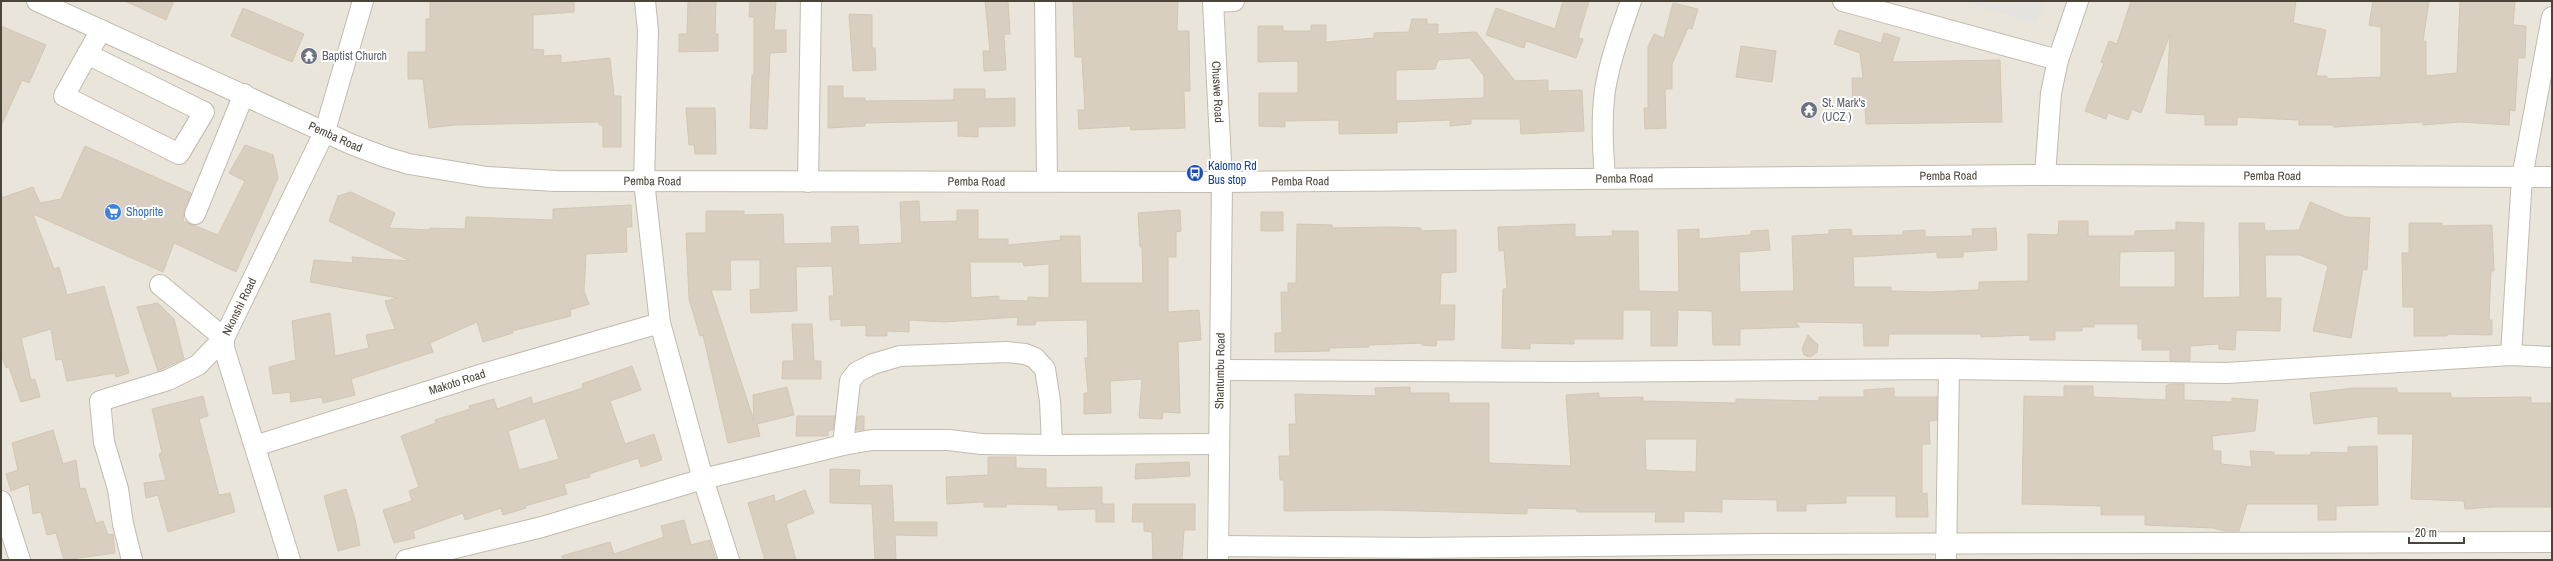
<svg xmlns="http://www.w3.org/2000/svg" width="2553" height="561" font-family="'Archivo Narrow',sans-serif">
<style>
.residential{fill:#eae5da}
.parking{fill:#e5e3e0}
.building{fill:#d8cfc1;stroke:#d3c7b4;fill-rule:evenodd}
.lines{fill:none;stroke-linecap:round;stroke-linejoin:round}
.minor-casing{stroke:#c2bbae;stroke-width:22}
.minor{stroke:#fff;stroke-width:20}
.labels{text-anchor:middle;stroke-width:4;stroke-linejoin:round;paint-order:stroke}
.worship-label{font-size:12px;fill:#5b616d;stroke:#fff;text-anchor:start}
.street-label{font-size:12px;fill:#4b4439;stroke:#fff}
.transit-label{font-size:12px;fill:#164399;stroke:#fff;text-anchor:start}
.shop-label{font-size:12px;fill:#366cbe;stroke:#fff;text-anchor:start}
</style>
<rect width="100%" height="100%" fill="#f6f3ec"/>
<path class="residential" d="M 1,1 L 2552,1 L 2552,560 L 1,560 Z"/>
<path class="parking" d="M 1962,1 L 2045,1 L 2037,24 Z"/>
<path class="building" d="M 125,1 L 174,1 L 166,20 Z
M 430,1 L 574,1 L 574,12 L 533,15 L 533,49 L 544,50 L 543,56 L 561,55 L 561,63 L 610,58 L 614,96 L 621,96 L 621,147 L 603,147 L 603,125 L 599,125 L 599,122 L 454,125 L 429,128 L 423,79 L 408,79 L 408,52 L 426,52 L 426,19 L 430,19 Z
M 688,1 L 716,1 L 715,34 L 718,34 L 718,51 L 679,52 L 679,34 L 687,34 Z
M 750,1 L 776,1 L 774,30 L 786,30 L 786,52 L 770,53 L 767,129 L 750,128 L 752,75 L 754,75 L 754,17 L 749,17 Z
M 985,1 L 1008,1 L 1010,34 L 1004,34 L 1006,70 L 984,71 L 983,51 L 990,51 Z
M 1073,1 L 1178,1 L 1177,31 L 1189,31 L 1190,91 L 1184,91 L 1185,128 L 1131,130 L 1130,126 L 1079,129 L 1078,110 L 1085,110 L 1082,57 L 1075,57 Z
M 1563,1 L 1589,1 L 1578,38 L 1583,39 L 1576,58 L 1526,41 L 1524,48 L 1486,35 L 1496,8 L 1555,29 Z
M 2131,1 L 2296,1 L 2293,23 L 2326,30 L 2316,76 L 2327,76 L 2327,79 L 2381,77 L 2381,27 L 2369,25 L 2373,1 L 2429,1 L 2423,41 L 2426,41 L 2426,76 L 2457,73 L 2460,1 L 2515,1 L 2513,25 L 2526,26 L 2525,58 L 2518,58 L 2515,111 L 2510,110 L 2509,125 L 2460,122 L 2423,125 L 2423,122 L 2334,127 L 2334,125 L 2299,125 L 2299,120 L 2237,117 L 2237,125 L 2205,125 L 2205,115 L 2166,113 L 2170,34 L 2141,113 L 2132,109 L 2128,120 L 2108,113 L 2106,119 L 2085,111 L 2104,63 L 2101,62 L 2109,41 L 2117,44 Z
M 1673,3 L 1698,9 L 1692,29 L 1688,28 L 1672,64 L 1672,89 L 1665,89 L 1666,128 L 1645,129 L 1644,108 L 1648,108 L 1648,47 L 1654,34 L 1664,38 Z
M 243,8 L 304,34 L 292,62 L 231,36 Z
M 849,14 L 872,15 L 872,48 L 875,48 L 876,70 L 853,71 Z
M 1412,19 L 1427,19 L 1427,24 L 1438,24 L 1438,34 L 1476,32 L 1515,81 L 1548,80 L 1548,91 L 1582,90 L 1584,131 L 1521,134 L 1520,119 L 1471,119 L 1471,124 L 1450,126 L 1450,120 L 1397,122 L 1397,133 L 1339,134 L 1339,120 L 1285,121 L 1285,127 L 1259,126 L 1259,93 L 1298,93 L 1298,61 L 1258,62 L 1258,26 L 1283,26 L 1283,31 L 1311,31 L 1311,25 L 1326,25 L 1326,42 L 1374,38 L 1374,33 L 1409,32 ZM 1470,58 L 1484,76 L 1484,98 L 1396,101 L 1396,70 L 1435,69 L 1438,60 Z
M 1,26 L 46,45 L 29,83 L 22,80 L 1,126 Z
M 1839,30 L 1881,43 L 1884,33 L 1900,38 L 1892,62 L 2000,60 L 2002,122 L 1866,124 L 1865,106 L 1853,106 L 1852,78 L 1863,78 L 1860,53 L 1834,44 Z
M 1741,46 L 1776,51 L 1772,82 L 1736,77 Z
M 828,86 L 843,86 L 843,98 L 865,98 L 865,101 L 954,100 L 954,89 L 985,89 L 985,99 L 1015,98 L 1015,126 L 978,127 L 978,137 L 958,136 L 958,121 L 865,123 L 865,126 L 828,128 Z
M 686,108 L 715,108 L 716,154 L 695,154 L 694,145 L 689,145 Z
M 245,145 L 273,155 L 278,178 L 236,272 L 174,243 L 163,272 L 33,214 L 54,269 L 59,267 L 67,295 L 104,286 L 129,373 L 116,377 L 115,373 L 67,381 L 62,359 L 56,360 L 51,329 L 21,338 L 31,380 L 35,379 L 40,397 L 21,402 L 9,367 L 6,368 L 1,354 L 1,198 L 33,187 L 40,203 L 61,199 L 85,146 L 191,193 L 184,210 L 183,221 L 218,235 L 245,181 L 229,173 Z
M 351,192 L 395,213 L 389,228 L 430,230 L 430,228 L 465,229 L 466,217 L 553,220 L 553,209 L 631,205 L 632,227 L 626,227 L 627,252 L 586,254 L 584,291 L 589,304 L 570,310 L 571,316 L 512,331 L 513,333 L 483,342 L 477,322 L 430,343 L 433,352 L 351,379 L 355,395 L 323,403 L 322,397 L 291,402 L 290,392 L 273,394 L 269,367 L 296,360 L 292,321 L 330,313 L 335,356 L 369,348 L 366,335 L 395,329 L 385,301 L 398,298 L 310,282 L 314,260 L 353,263 L 352,257 L 410,261 L 329,221 L 338,196 Z
M 919,201 L 920,222 L 957,221 L 957,210 L 978,210 L 978,239 L 1008,239 L 1008,245 L 1061,240 L 1060,236 L 1080,236 L 1081,283 L 1143,283 L 1142,247 L 1140,247 L 1138,213 L 1180,210 L 1181,231 L 1176,232 L 1176,257 L 1168,257 L 1168,312 L 1199,310 L 1201,340 L 1178,342 L 1180,413 L 1163,412 L 1162,419 L 1139,418 L 1142,379 L 1110,381 L 1111,413 L 1084,414 L 1084,393 L 1088,393 L 1085,358 L 1088,358 L 1087,320 L 1036,321 L 1035,325 L 1017,325 L 1018,317 L 944,322 L 909,320 L 909,332 L 887,331 L 887,336 L 866,336 L 866,325 L 841,326 L 841,319 L 830,320 L 829,296 L 834,296 L 832,266 L 796,267 L 797,311 L 751,313 L 750,290 L 760,289 L 760,260 L 730,260 L 731,290 L 711,290 L 754,421 L 753,395 L 787,387 L 794,415 L 757,424 L 760,436 L 728,443 L 703,335 L 700,336 L 689,299 L 686,233 L 706,233 L 706,211 L 744,211 L 744,215 L 783,214 L 784,244 L 832,243 L 831,227 L 858,226 L 859,245 L 902,243 L 900,202 ZM 970,262 L 1023,262 L 1024,266 L 1049,264 L 1049,298 L 1028,297 L 1028,301 L 999,300 L 999,296 L 971,298 Z
M 2310,202 L 2346,217 L 2370,218 L 2367,270 L 2363,269 L 2351,338 L 2313,331 L 2328,266 L 2300,255 L 2265,255 L 2266,298 L 2281,298 L 2280,331 L 2236,330 L 2235,350 L 2219,349 L 2219,344 L 2190,346 L 2190,361 L 2170,361 L 2170,350 L 2142,350 L 2142,339 L 2138,339 L 2138,324 L 2094,324 L 2094,327 L 2082,327 L 2082,331 L 2055,331 L 2055,340 L 2030,340 L 2030,335 L 1981,337 L 1981,334 L 1889,334 L 1888,346 L 1864,346 L 1863,323 L 1795,322 L 1800,327 L 1740,329 L 1740,345 L 1713,345 L 1712,311 L 1678,310 L 1677,346 L 1651,346 L 1651,310 L 1623,310 L 1623,339 L 1574,339 L 1574,344 L 1530,343 L 1530,349 L 1502,348 L 1503,289 L 1507,289 L 1504,250 L 1499,251 L 1498,227 L 1575,224 L 1575,237 L 1613,236 L 1612,231 L 1638,231 L 1639,291 L 1679,292 L 1678,230 L 1699,229 L 1699,239 L 1751,235 L 1751,231 L 1768,230 L 1770,250 L 1739,252 L 1740,292 L 1794,291 L 1792,236 L 1829,234 L 1829,230 L 1851,229 L 1852,236 L 1903,235 L 1903,231 L 1925,230 L 1925,237 L 1973,236 L 1972,229 L 1996,228 L 1997,250 L 1963,252 L 1963,257 L 1937,258 L 1937,252 L 1853,257 L 1854,287 L 1891,287 L 1891,291 L 1930,292 L 1979,290 L 1979,282 L 2028,281 L 2028,234 L 2058,235 L 2059,221 L 2088,221 L 2088,236 L 2135,236 L 2135,231 L 2176,230 L 2176,222 L 2204,223 L 2203,298 L 2240,297 L 2239,223 L 2264,223 L 2265,231 L 2299,230 ZM 2175,251 L 2175,287 L 2119,287 L 2120,252 Z
M 1261,212 L 1283,212 L 1283,231 L 1261,231 Z
M 2409,223 L 2442,223 L 2442,226 L 2492,225 L 2494,271 L 2491,271 L 2489,320 L 2492,320 L 2492,335 L 2447,334 L 2447,336 L 2414,336 L 2414,307 L 2403,307 L 2402,253 L 2409,253 Z
M 1297,224 L 1332,225 L 1332,228 L 1392,227 L 1421,228 L 1421,231 L 1456,230 L 1456,272 L 1441,273 L 1440,305 L 1455,305 L 1454,340 L 1437,340 L 1436,346 L 1422,345 L 1422,343 L 1369,345 L 1369,347 L 1329,348 L 1330,351 L 1275,352 L 1275,333 L 1282,333 L 1281,292 L 1288,292 L 1288,283 L 1296,283 Z
M 158,303 L 174,319 L 184,359 L 158,371 L 137,307 Z
M 792,324 L 812,324 L 814,361 L 821,361 L 821,379 L 782,379 L 783,361 L 794,361 Z
M 1808,335 L 1818,345 L 1817,352 L 1810,357 L 1804,355 L 1802,349 Z
M 632,366 L 641,390 L 610,401 L 625,444 L 654,434 L 662,460 L 641,467 L 638,458 L 589,474 L 590,477 L 564,484 L 567,494 L 525,506 L 526,508 L 503,515 L 501,508 L 465,520 L 463,513 L 413,531 L 415,538 L 394,543 L 383,510 L 412,501 L 409,491 L 419,487 L 401,436 L 436,423 L 435,420 L 470,409 L 469,406 L 494,399 L 497,409 L 531,397 L 533,404 L 583,388 L 582,384 ZM 545,418 L 559,459 L 519,470 L 508,431 Z
M 2170,384 L 2184,384 L 2184,400 L 2232,402 L 2232,398 L 2258,400 L 2255,431 L 2212,436 L 2213,451 L 2221,451 L 2221,464 L 2252,467 L 2250,451 L 2274,452 L 2274,455 L 2311,455 L 2311,452 L 2348,453 L 2348,447 L 2377,446 L 2378,505 L 2336,506 L 2336,520 L 2318,520 L 2318,504 L 2247,504 L 2239,531 L 2226,531 L 2213,528 L 2145,525 L 2145,515 L 2101,515 L 2101,506 L 2022,504 L 2024,396 L 2064,397 L 2064,386 L 2093,386 L 2093,397 L 2166,400 L 2166,386 Z
M 1410,387 L 1410,393 L 1449,393 L 1449,403 L 1489,403 L 1489,463 L 1571,466 L 1566,395 L 1599,393 L 1599,398 L 1643,397 L 1643,401 L 1736,403 L 1736,399 L 1819,401 L 1819,397 L 1864,397 L 1864,390 L 1894,388 L 1894,397 L 1937,397 L 1937,420 L 1929,421 L 1930,444 L 1922,444 L 1922,494 L 1927,493 L 1928,517 L 1896,517 L 1896,496 L 1846,496 L 1846,503 L 1806,504 L 1806,511 L 1777,511 L 1777,500 L 1722,499 L 1722,512 L 1684,511 L 1684,522 L 1655,522 L 1656,512 L 1577,512 L 1577,509 L 1527,508 L 1527,514 L 1379,510 L 1284,511 L 1284,480 L 1280,480 L 1279,456 L 1290,456 L 1289,424 L 1296,424 L 1295,394 L 1376,396 L 1375,388 ZM 1645,439 L 1697,439 L 1696,472 L 1646,470 Z
M 2354,388 L 2397,388 L 2397,393 L 2451,393 L 2451,398 L 2531,397 L 2531,403 L 2552,403 L 2552,507 L 2493,507 L 2465,509 L 2464,501 L 2411,499 L 2413,434 L 2378,434 L 2378,416 L 2314,424 L 2310,393 Z
M 203,396 L 208,416 L 199,419 L 219,495 L 230,493 L 235,512 L 168,532 L 158,495 L 146,498 L 144,483 L 166,480 L 159,454 L 162,453 L 152,409 Z
M 797,416 L 835,416 L 833,430 L 828,430 L 828,436 L 796,436 Z
M 858,416 L 864,416 L 864,430 L 856,430 Z
M 53,430 L 63,464 L 76,460 L 80,489 L 85,488 L 96,523 L 103,521 L 108,535 L 113,534 L 115,553 L 64,560 L 56,533 L 47,535 L 41,512 L 33,514 L 29,484 L 11,491 L 6,474 L 18,470 L 12,443 Z
M 988,457 L 1016,457 L 1016,468 L 1046,469 L 1046,488 L 1102,487 L 1102,504 L 1114,504 L 1114,522 L 1096,522 L 1096,509 L 1058,510 L 1058,505 L 1006,504 L 1006,507 L 984,507 L 984,502 L 947,504 L 946,477 L 988,475 Z
M 1189,462 L 1190,476 L 1135,479 L 1136,464 Z
M 830,469 L 860,470 L 859,486 L 892,485 L 894,522 L 937,522 L 937,536 L 895,535 L 896,560 L 875,560 L 872,504 L 830,503 Z
M 346,489 L 355,519 L 360,545 L 338,551 L 324,496 Z
M 805,490 L 814,513 L 786,524 L 796,560 L 765,560 L 748,503 L 774,495 L 775,502 Z
M 1133,504 L 1195,504 L 1195,530 L 1184,530 L 1182,560 L 1153,560 L 1152,532 L 1144,531 L 1144,522 L 1132,522 Z
M 684,520 L 691,545 L 710,540 L 716,560 L 563,560 L 562,556 L 610,542 L 614,554 L 664,537 L 661,526 Z"/>
<g class="lines">
<g class="minor-casing">
<g id="minor">
<path id="s1" d="M 37,1 L 353,145 L 385,157 L 409,164 L 487,177 L 556,181 L 1222,182 L 2045,175 L 2552,177"/>
<path d="M 645,1 L 648,31 L 644,181 L 660,323 L 703,479 L 729,560"/>
<path d="M 1045,1 L 1047,180"/>
<path id="s2" d="M 1213,1 L 1222,182 L 1218,560"/>
<path d="M 1843,1 L 2058,60"/>
<path d="M 1213,2 L 1234,1"/>
<path d="M 87,54 L 204,112 L 179,154 L 64,96 L 101,30"/>
<path d="M 2045,175 L 2051,93 L 2058,60 L 2078,1"/>
<path d="M 1605,179 C 1603,150 1601,120 1605,90 C 1610,59 1621,30 1631,1"/>
<path d="M 808,182 L 811,1"/>
<path d="M 195,214 L 244,94"/>
<path d="M 2511,355 L 2522,177 L 2552,17"/>
<path d="M 1221,370 L 1575,372 L 1949,369 L 2227,373 L 2511,355 L 2552,357"/>
<path d="M 843,445 L 850,381 L 857,372 L 873,364 L 900,356 L 1007,352 L 1025,354 L 1035,358 L 1045,369 L 1050,401 L 1052,445"/>
<path id="s3" d="M 255,446 L 483,374 L 660,323"/>
<path d="M 1,501 L 20,560"/>
<path d="M 1218,546 L 1418,548 L 1765,544 L 2552,542"/>
<path d="M 132,560 L 123,524 L 118,489 L 104,442 L 100,401 L 168,380 L 198,365 L 224,338 L 160,285"/>
<path id="s4" d="M 290,560 L 224,348 L 224,338 L 325,131 L 363,1"/>
<path d="M 406,560 L 542,527 L 703,479 L 843,445 L 872,440 L 949,440 L 981,444 L 1052,445 L 1218,444"/>
<path d="M 1946,560 L 1949,369"/>
</g>
</g>
<use href="#minor" class="minor"/>
</g>
<defs>
<g id="temple-disc" transform="scale(0.9)"><circle r="9.5" fill="#6b7280" stroke="#fff"/><path d="M0-6L5-2H3V0L6.5 2.5H4V6H1.5V3h-3V6H-4V2.5H-6.5L-3 0V-2H-5Z" fill="#fff"/></g>
<g id="bus-disc" transform="scale(0.9)"><circle r="9.5" fill="#1a4fb4" stroke="#fff"/><path d="M-5-6H5V4H4V6H2V4H-2V6H-4V4H-5ZM-3.5-4V0h7V-4ZM-3.5 1.2v1.5H-2V1.2ZM2 1.2v1.5H3.5V1.2Z" fill="#fff"/></g>
<g id="supermarket-disc" transform="scale(0.9)"><circle r="9.5" fill="#3f7fe0" stroke="#fff"/><path d="M-6-5.5h2.5l.6 2H6L4.5 2H-2.5L-4.4-4H-6ZM-1.5 3.2a1.3 1.3 0 1 0 .1 0ZM3 3.2a1.3 1.3 0 1 0 .1 0Z" fill="#fff"/></g>
</defs>
<g fill-rule="evenodd">
<use href="#temple-disc" x="309" y="56"/>
<use href="#temple-disc" x="1809" y="110"/>
<use href="#bus-disc" x="1195" y="173"/>
<use href="#supermarket-disc" x="113" y="212"/>
</g>
<g class="labels">
<g class="worship-label">
<text x="322" y="60">Baptist Church</text>
<text x="1822" y="107">St. Mark's<tspan x="1822" dy="14">(UCZ )</tspan></text>
</g>
<g class="street-label">
<text dy="4" stroke="none"><textPath href="#s2" startOffset="91">Chuswe Road</textPath></text>
<text dy="4" stroke="none"><textPath href="#s1" startOffset="328">Pemba Road</textPath></text>
<text dy="4" stroke="none"><textPath href="#s1" startOffset="2271">Pemba Road</textPath></text>
<text dy="4" stroke="none"><textPath href="#s1" startOffset="1947">Pemba Road</textPath></text>
<text dy="4" stroke="none"><textPath href="#s1" startOffset="1623">Pemba Road</textPath></text>
<text dy="4" stroke="none"><textPath href="#s1" startOffset="651">Pemba Road</textPath></text>
<text dy="4" stroke="none"><textPath href="#s1" startOffset="975">Pemba Road</textPath></text>
<text dy="4" stroke="none"><textPath href="#s1" startOffset="1299">Pemba Road</textPath></text>
<text dy="4" stroke="none"><textPath href="#s4" startOffset="267">Nkonshi Road</textPath></text>
<text transform="translate(1220 371) rotate(-89)" y="4">Shantumbu Road</text>
<text dy="4" stroke="none"><textPath href="#s3" startOffset="212">Makoto Road</textPath></text>
</g>
<g class="transit-label">
<text x="1208" y="170">Kalomo Rd<tspan x="1208" dy="14">Bus stop</tspan></text>
</g>
<g class="shop-label">
<text x="126" y="216">Shoprite</text>
</g>
</g>
<rect width="2553" height="561" fill="none" stroke="#4b4439" stroke-width="4"/>
<path d="M2409 537v6h55v-6" fill="none" stroke="#4b4439" stroke-width="2"/>
<text x="2415" y="537" font-size="12" fill="#4b4439" stroke="#ffffff" stroke-width="3" paint-order="stroke">20 m</text>
</svg>
